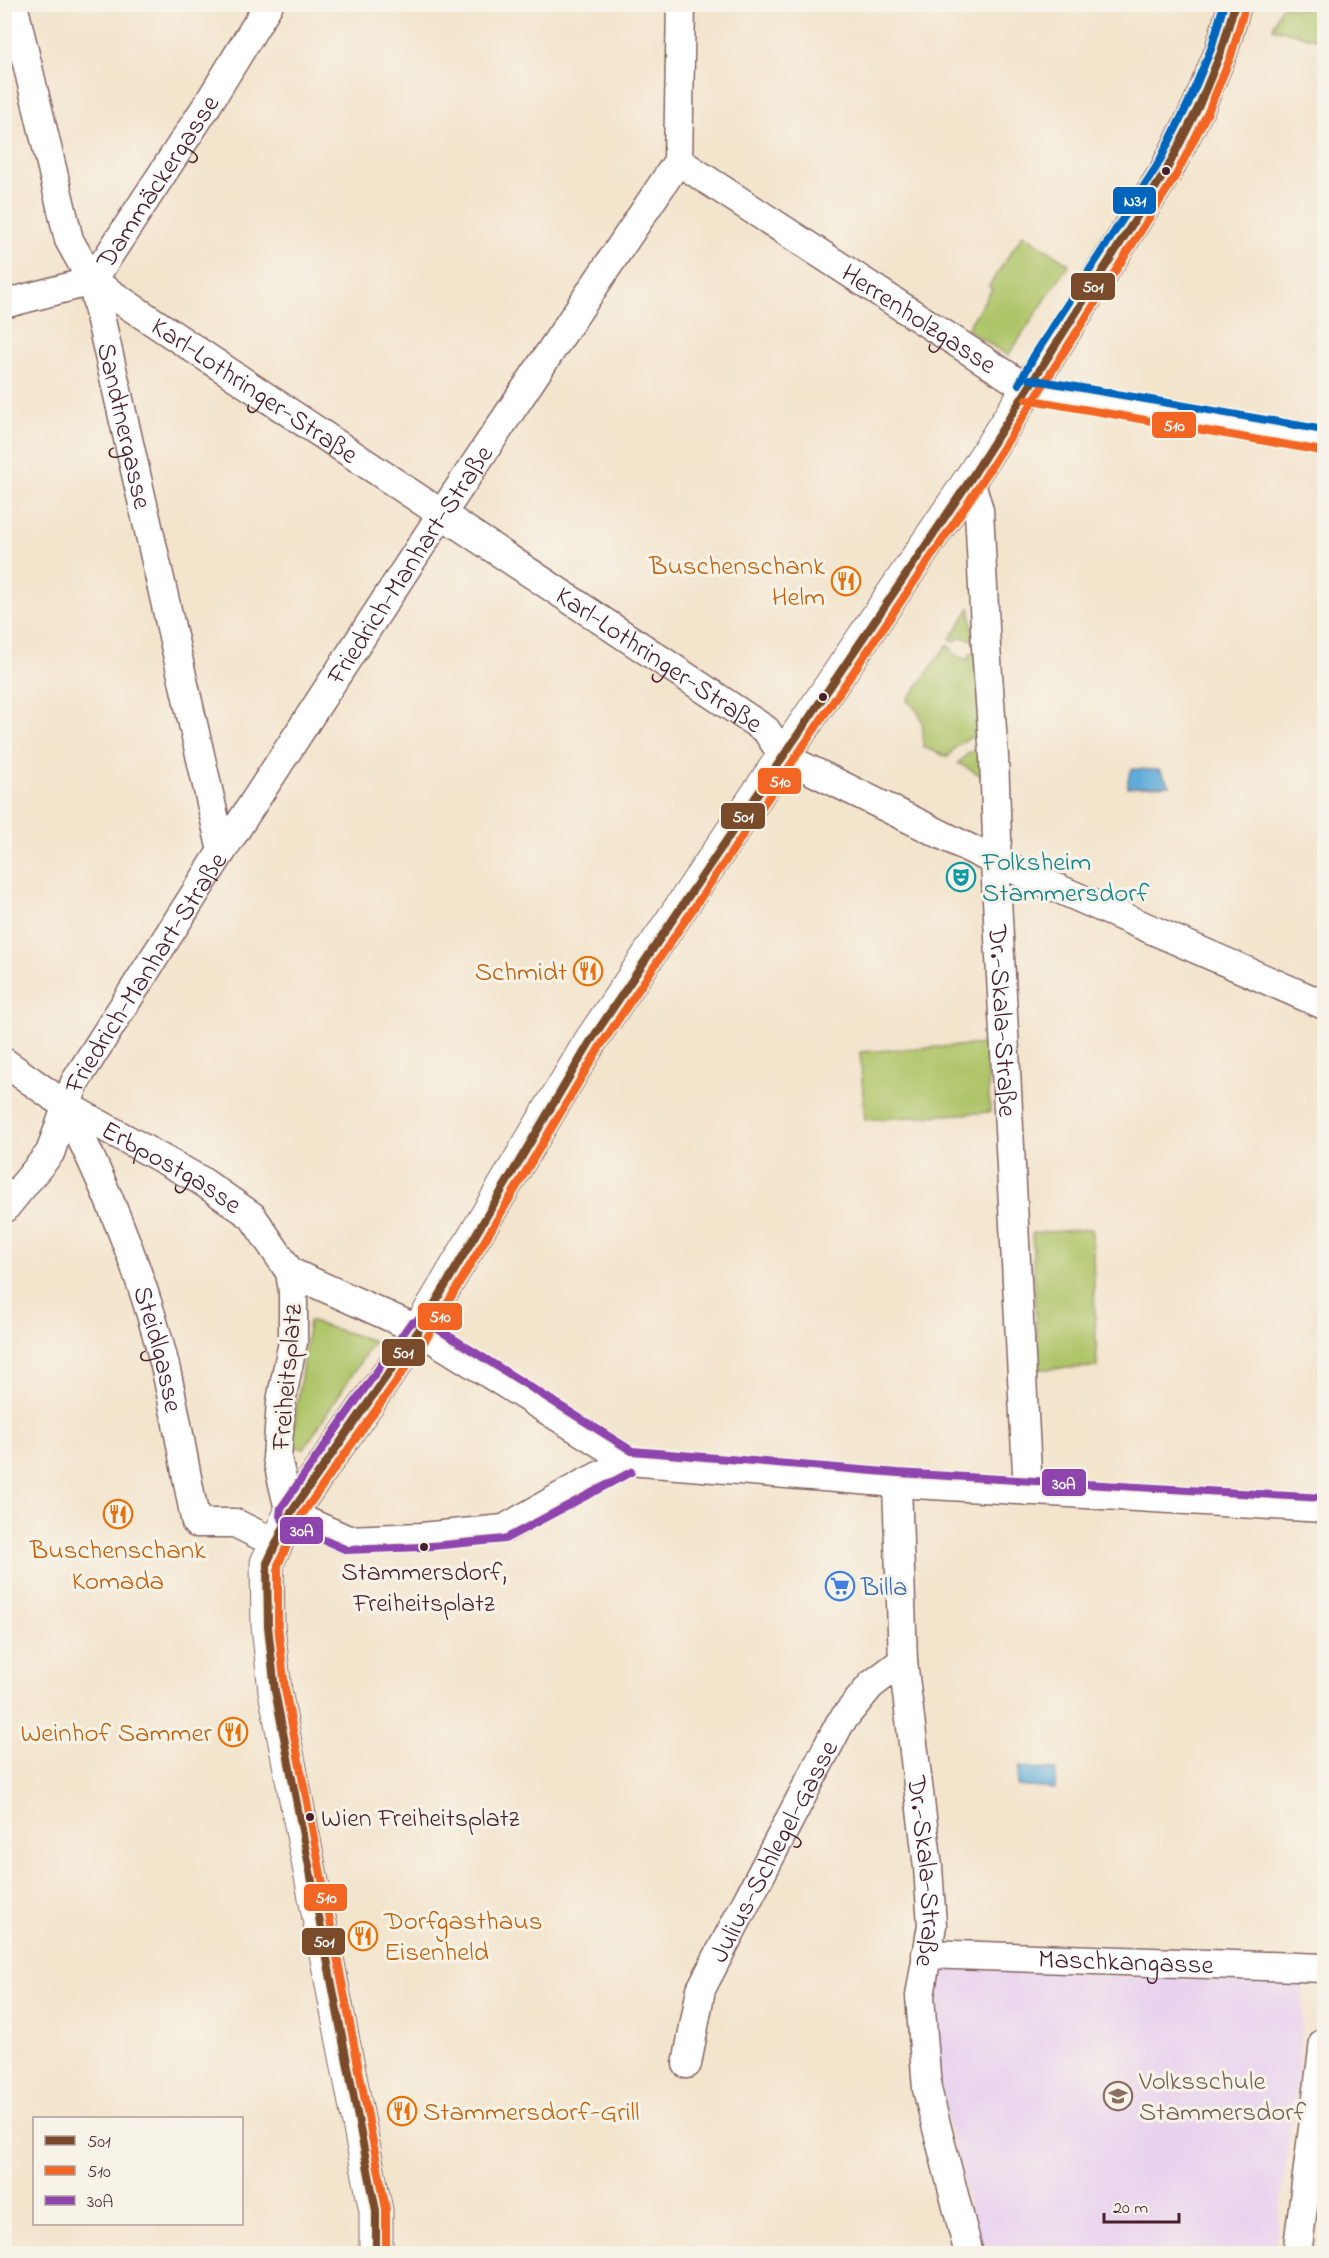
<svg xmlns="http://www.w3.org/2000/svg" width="1329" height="2258" font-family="'Indie Flower',sans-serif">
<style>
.built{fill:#e8d2ef}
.green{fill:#afc569;stroke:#7c724a;stroke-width:1.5}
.water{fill:#60acd9;stroke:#556682;stroke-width:1.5}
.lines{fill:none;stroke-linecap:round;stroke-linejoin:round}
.minor-casing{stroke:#856463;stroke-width:31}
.major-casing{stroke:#856463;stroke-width:35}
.minor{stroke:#fff;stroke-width:28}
.major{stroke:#fff;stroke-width:33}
.bus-1-casing{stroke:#f7f3e8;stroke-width:12}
.bus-2-casing{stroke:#f7f3e8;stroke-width:12}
.bus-3-casing{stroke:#f7f3e8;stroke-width:12}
.bus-4-casing{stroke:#f7f3e8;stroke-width:12}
.bus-1{stroke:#7a4b2a;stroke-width:8}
.bus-2{stroke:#f26522;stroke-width:8}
.bus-3{stroke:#8e44ad;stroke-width:8}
.bus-4{stroke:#0065bd;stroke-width:8}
.bus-dot{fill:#4a1f2b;stroke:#f7f3e8;stroke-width:2}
.labels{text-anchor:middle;stroke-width:6;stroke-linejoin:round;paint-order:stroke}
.bus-label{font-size:26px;fill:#4a1f2b;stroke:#f7f3e8}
.street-label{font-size:27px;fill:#4a1f2b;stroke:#f7f3e8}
.food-label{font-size:27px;fill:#c56008;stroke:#f7f3e8;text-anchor:end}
.culture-label{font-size:27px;fill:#0d838f;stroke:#f7f3e8;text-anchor:start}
.shop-label{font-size:27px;fill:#366cbe;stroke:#f7f3e8;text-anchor:start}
.education-label{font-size:27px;fill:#785e54;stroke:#f7f3e8;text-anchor:start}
.line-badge{stroke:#f7f3e8;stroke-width:2}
.badge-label{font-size:16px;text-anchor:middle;font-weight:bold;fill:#fff}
</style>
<rect width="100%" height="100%" fill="#f7f3e8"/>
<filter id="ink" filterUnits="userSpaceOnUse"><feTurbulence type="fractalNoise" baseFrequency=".0167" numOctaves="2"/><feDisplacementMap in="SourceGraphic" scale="12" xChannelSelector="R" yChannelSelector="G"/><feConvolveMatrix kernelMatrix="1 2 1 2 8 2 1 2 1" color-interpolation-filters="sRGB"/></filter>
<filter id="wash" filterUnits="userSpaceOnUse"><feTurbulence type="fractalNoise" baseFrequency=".008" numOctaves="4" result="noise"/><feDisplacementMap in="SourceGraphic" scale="24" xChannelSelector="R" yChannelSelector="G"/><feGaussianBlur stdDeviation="1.35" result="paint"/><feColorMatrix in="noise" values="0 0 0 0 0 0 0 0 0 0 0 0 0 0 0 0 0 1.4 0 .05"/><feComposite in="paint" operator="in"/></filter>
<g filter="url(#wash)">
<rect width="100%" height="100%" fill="#f3e4cc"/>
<path class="built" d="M 937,1965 L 1304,1986 L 1299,2070 L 1274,2253 L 980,2253 L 933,2061 Z"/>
<path class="green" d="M 1283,6 L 1324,13 L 1324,41 L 1273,28 L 1280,8 Z
M 1023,234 L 1069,264 L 1008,356 L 967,329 L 992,289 L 989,286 Z
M 970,608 L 974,640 L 960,637 L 956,641 L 950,639 Z
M 947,645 L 952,649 L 953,654 L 968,660 L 970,653 L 979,653 L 981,733 C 966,739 957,743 948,757 L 923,747 C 924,729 924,712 907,701 Z
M 987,744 L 988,779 L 958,763 L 967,754 Z
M 986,1044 L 990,1112 L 865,1120 L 860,1052 Z
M 1092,1229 L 1097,1367 L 1038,1369 L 1032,1233 Z
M 309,1321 L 374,1341 L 304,1449 L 291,1446 Z"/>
<path class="water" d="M 1132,769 L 1159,770 L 1170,785 L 1128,787 L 1128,779 Z
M 1019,1767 L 1056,1770 L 1055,1789 L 1017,1786 Z"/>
</g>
<g filter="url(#ink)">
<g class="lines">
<g class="minor-casing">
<g id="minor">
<path id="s1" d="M 13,4 L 69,240 L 92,281 L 222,851"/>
<path id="s2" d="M 678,161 L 1028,389 L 1324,441"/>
<path id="s3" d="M 92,281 L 766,730 L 784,757 L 995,861 L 1324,1005"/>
<path id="s4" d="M 4,304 L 92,281 L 206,107 L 269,4"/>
<path id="s5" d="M 970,480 L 979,510 L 986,647 L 994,757 L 997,839 L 995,861 L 1028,1491"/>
<path id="s6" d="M 4,1062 L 65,1105 L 200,1180 L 252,1216 L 290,1272 L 293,1291 L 293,1342 L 281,1401 L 277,1458 L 290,1514 L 348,1540 L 421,1537 L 504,1529 L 583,1484 L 629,1461"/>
<path id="s7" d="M 65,1105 C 107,1188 143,1275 165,1366 C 177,1418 185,1471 196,1523 L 235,1523 L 275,1543"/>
<path id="s8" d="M 4,1209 L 50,1153 L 75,1082 L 222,851 L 441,515 L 678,161 L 681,4"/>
<path d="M 290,1272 L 419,1330 L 629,1461 L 897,1483 L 1324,1508"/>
<path id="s9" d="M 897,1483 L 903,1661 L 928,1867 L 932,1925 L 920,1996 L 927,2089 L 969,2254"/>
<path id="s10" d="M 926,1954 L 1324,1968"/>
<path id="s11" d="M 687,2064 L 701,1989 L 840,1723 L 871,1685 L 903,1661"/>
<path d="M 1297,2254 L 1324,2042"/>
</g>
</g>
<g class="major-casing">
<path id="major" d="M 376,2254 L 376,2211 L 275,1691 L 268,1626 L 267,1563 L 290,1514 L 419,1330 L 590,1042 L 970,480 L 1166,171 L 1198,108 L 1221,52 L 1235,4"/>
</g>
<use href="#minor" class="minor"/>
<use href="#major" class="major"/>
<g class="bus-1-casing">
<path id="bus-1" d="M 376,2254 L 376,2211 L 275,1691 L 268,1626 L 267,1563 L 290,1514 L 419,1330 L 590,1042 L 970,480 L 1166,171 L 1198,108 L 1221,52 L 1235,4"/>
</g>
<g class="bus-2-casing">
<path id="bus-2" d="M 1026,399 L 1322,451
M 386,2254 L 386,2209 L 285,1689 L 278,1625 L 278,1565 L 299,1519 L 428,1336 L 599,1048 L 979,486 L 1175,177 L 1208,112 L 1231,56 L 1245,7"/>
</g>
<g class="bus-3-casing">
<path id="bus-3" d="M 631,1472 L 505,1539 L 422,1547 L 347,1550 L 285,1523 L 280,1516 L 281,1508 L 410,1324 L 418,1320 L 425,1321 L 632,1451 L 898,1473 L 1324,1498"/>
</g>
<g class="bus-4-casing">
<path id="bus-4" d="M 1030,379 L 1324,430
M 1019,384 L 1034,356 L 1157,166 L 1188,104 L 1211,49 L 1224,4"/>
</g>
<use href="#bus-1" class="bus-1"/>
<use href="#bus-2" class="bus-2"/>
<use href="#bus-3" class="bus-3"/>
<use href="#bus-4" class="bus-4"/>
</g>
</g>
<defs>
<g id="restaurant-ring" transform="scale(1.5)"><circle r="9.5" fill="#f7f3e8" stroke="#e8710a" stroke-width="1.5"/><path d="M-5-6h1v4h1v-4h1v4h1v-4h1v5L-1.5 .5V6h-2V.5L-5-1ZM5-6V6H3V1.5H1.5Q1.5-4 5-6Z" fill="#e8710a"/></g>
<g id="theatre-ring" transform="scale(1.5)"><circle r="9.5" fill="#f7f3e8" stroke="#0f9aa8" stroke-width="1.5"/><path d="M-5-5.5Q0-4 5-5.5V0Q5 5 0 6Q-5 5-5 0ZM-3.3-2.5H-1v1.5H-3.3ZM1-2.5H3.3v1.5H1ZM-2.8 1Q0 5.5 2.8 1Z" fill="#0f9aa8"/></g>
<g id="supermarket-ring" transform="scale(1.5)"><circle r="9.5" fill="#f7f3e8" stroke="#3f7fe0" stroke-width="1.5"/><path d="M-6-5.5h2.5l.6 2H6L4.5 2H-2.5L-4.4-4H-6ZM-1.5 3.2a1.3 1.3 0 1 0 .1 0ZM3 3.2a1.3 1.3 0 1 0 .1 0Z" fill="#3f7fe0"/></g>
<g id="school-ring" transform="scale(1.5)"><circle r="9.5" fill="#f7f3e8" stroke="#8d6e63" stroke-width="1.5"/><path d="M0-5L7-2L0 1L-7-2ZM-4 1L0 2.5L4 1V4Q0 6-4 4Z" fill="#8d6e63"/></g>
</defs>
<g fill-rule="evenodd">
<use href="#restaurant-ring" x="846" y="581"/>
<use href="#theatre-ring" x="961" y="877"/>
<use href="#restaurant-ring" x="588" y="971"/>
<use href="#restaurant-ring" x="118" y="1514"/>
<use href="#supermarket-ring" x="840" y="1586"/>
<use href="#restaurant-ring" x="233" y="1732"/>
<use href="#restaurant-ring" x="363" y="1936"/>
<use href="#school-ring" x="1118" y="2096"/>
<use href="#restaurant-ring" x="402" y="2111"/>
</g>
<g class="bus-dot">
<circle cx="1166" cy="171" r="5"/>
<circle cx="823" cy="697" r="5"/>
<circle cx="424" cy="1547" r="5"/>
<circle cx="310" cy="1817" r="5"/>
</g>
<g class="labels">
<g class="bus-label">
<text x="424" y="1580">Stammersdorf,<tspan x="424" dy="31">Freiheitsplatz</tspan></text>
<text x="321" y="1826" text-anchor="start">Wien Freiheitsplatz</text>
</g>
<g class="street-label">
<text dy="9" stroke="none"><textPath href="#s4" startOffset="210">Dammäckergasse</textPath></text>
<text dy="9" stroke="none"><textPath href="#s2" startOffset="288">Herrenholzgasse</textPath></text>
<text dy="9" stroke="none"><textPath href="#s3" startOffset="196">Karl-Lothringer-Straße</textPath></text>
<text dy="9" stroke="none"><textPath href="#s1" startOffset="438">Sandtnergasse</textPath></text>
<text dy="9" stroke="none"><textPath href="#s8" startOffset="764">Friedrich-Manhart-Straße</textPath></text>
<text dy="9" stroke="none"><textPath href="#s3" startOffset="682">Karl-Lothringer-Straße</textPath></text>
<text dy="9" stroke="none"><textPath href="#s8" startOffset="278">Friedrich-Manhart-Straße</textPath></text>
<text dy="9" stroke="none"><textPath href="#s5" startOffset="543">Dr.-Skala-Straße</textPath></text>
<text dy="9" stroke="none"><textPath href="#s6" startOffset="198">Erbpostgasse</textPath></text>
<text dy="9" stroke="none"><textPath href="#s7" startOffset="262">Steidlgasse</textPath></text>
<text transform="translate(286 1377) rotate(-85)" y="9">Freiheitsplatz</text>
<text dy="9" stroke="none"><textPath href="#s11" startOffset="232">Julius-Schlegel-Gasse</textPath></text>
<text dy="9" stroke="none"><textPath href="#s9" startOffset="390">Dr.-Skala-Straße</textPath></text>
<text dy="9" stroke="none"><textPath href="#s10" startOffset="200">Maschkangasse</textPath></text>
</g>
<g class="food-label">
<text x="825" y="574">Buschenschank<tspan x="825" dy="31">Helm</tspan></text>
<text x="567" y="980">Schmidt</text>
<text x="118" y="1558" text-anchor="middle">Buschenschank<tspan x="118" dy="31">Komada</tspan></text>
<text x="212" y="1741">Weinhof Sammer</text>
<text x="384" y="1929" text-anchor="start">Dorfgasthaus<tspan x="384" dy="31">Eisenheld</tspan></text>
<text x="423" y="2120" text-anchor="start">Stammersdorf-Grill</text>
</g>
<g class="culture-label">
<text x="982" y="870">Folksheim<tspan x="982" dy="31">Stammersdorf</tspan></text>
</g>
<g class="shop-label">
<text x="861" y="1595">Billa</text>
</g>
<g class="education-label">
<text x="1139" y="2089">Volksschule<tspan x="1139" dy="31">Stammersdorf</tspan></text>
</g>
</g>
<g class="line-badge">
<rect x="1112" y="186" width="45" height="29" rx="6" fill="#0065bd"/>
<rect x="1070" y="272" width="46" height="29" rx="6" fill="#7a4b2a"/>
<rect x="1151" y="411" width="46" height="28" rx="6" fill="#f26522"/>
<rect x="757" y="767" width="45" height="28" rx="6" fill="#f26522"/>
<rect x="720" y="802" width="46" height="28" rx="6" fill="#7a4b2a"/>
<rect x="417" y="1302" width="46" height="29" rx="6" fill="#f26522"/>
<rect x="381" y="1338" width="45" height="29" rx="6" fill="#7a4b2a"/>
<rect x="1041" y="1468" width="46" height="29" rx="6" fill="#8e44ad"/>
<rect x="279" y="1516" width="45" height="29" rx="6" fill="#8e44ad"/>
<rect x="303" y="1883" width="45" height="29" rx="6" fill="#f26522"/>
<rect x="301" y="1927" width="45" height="29" rx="6" fill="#7a4b2a"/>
</g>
<g class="badge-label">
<text x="1135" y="206">N31</text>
<text x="1093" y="292">501</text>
<text x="1174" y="431">510</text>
<text x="780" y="787">510</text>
<text x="743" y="822">501</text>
<text x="440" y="1322">510</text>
<text x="403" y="1358">501</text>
<text x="1064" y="1489">30A</text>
<text x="302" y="1536">30A</text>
<text x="326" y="1903">510</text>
<text x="324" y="1947">501</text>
</g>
<rect width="1329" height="2258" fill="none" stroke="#f7f3e8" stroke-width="24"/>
<rect x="33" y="2117" width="210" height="108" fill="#f7f3e8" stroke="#b29e9c" stroke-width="1.5"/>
<rect x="45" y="2136" width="30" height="9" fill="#7a4b2a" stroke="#b29e9c" stroke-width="1.5"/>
<text x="87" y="2147" font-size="18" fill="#4a1f2b">501</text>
<rect x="45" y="2166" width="30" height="9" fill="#f26522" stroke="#b29e9c" stroke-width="1.5"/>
<text x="87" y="2177" font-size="18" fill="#4a1f2b">510</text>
<rect x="45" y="2196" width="30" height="9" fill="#8e44ad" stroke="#b29e9c" stroke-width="1.5"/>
<text x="87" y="2207" font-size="18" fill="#4a1f2b">30A</text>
<path d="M1104 2213v9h75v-9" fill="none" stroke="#4a1f2b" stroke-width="3"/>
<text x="1113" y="2213" font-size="18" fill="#4a1f2b" stroke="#f7f3e8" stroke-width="4.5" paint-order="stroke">20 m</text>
</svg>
